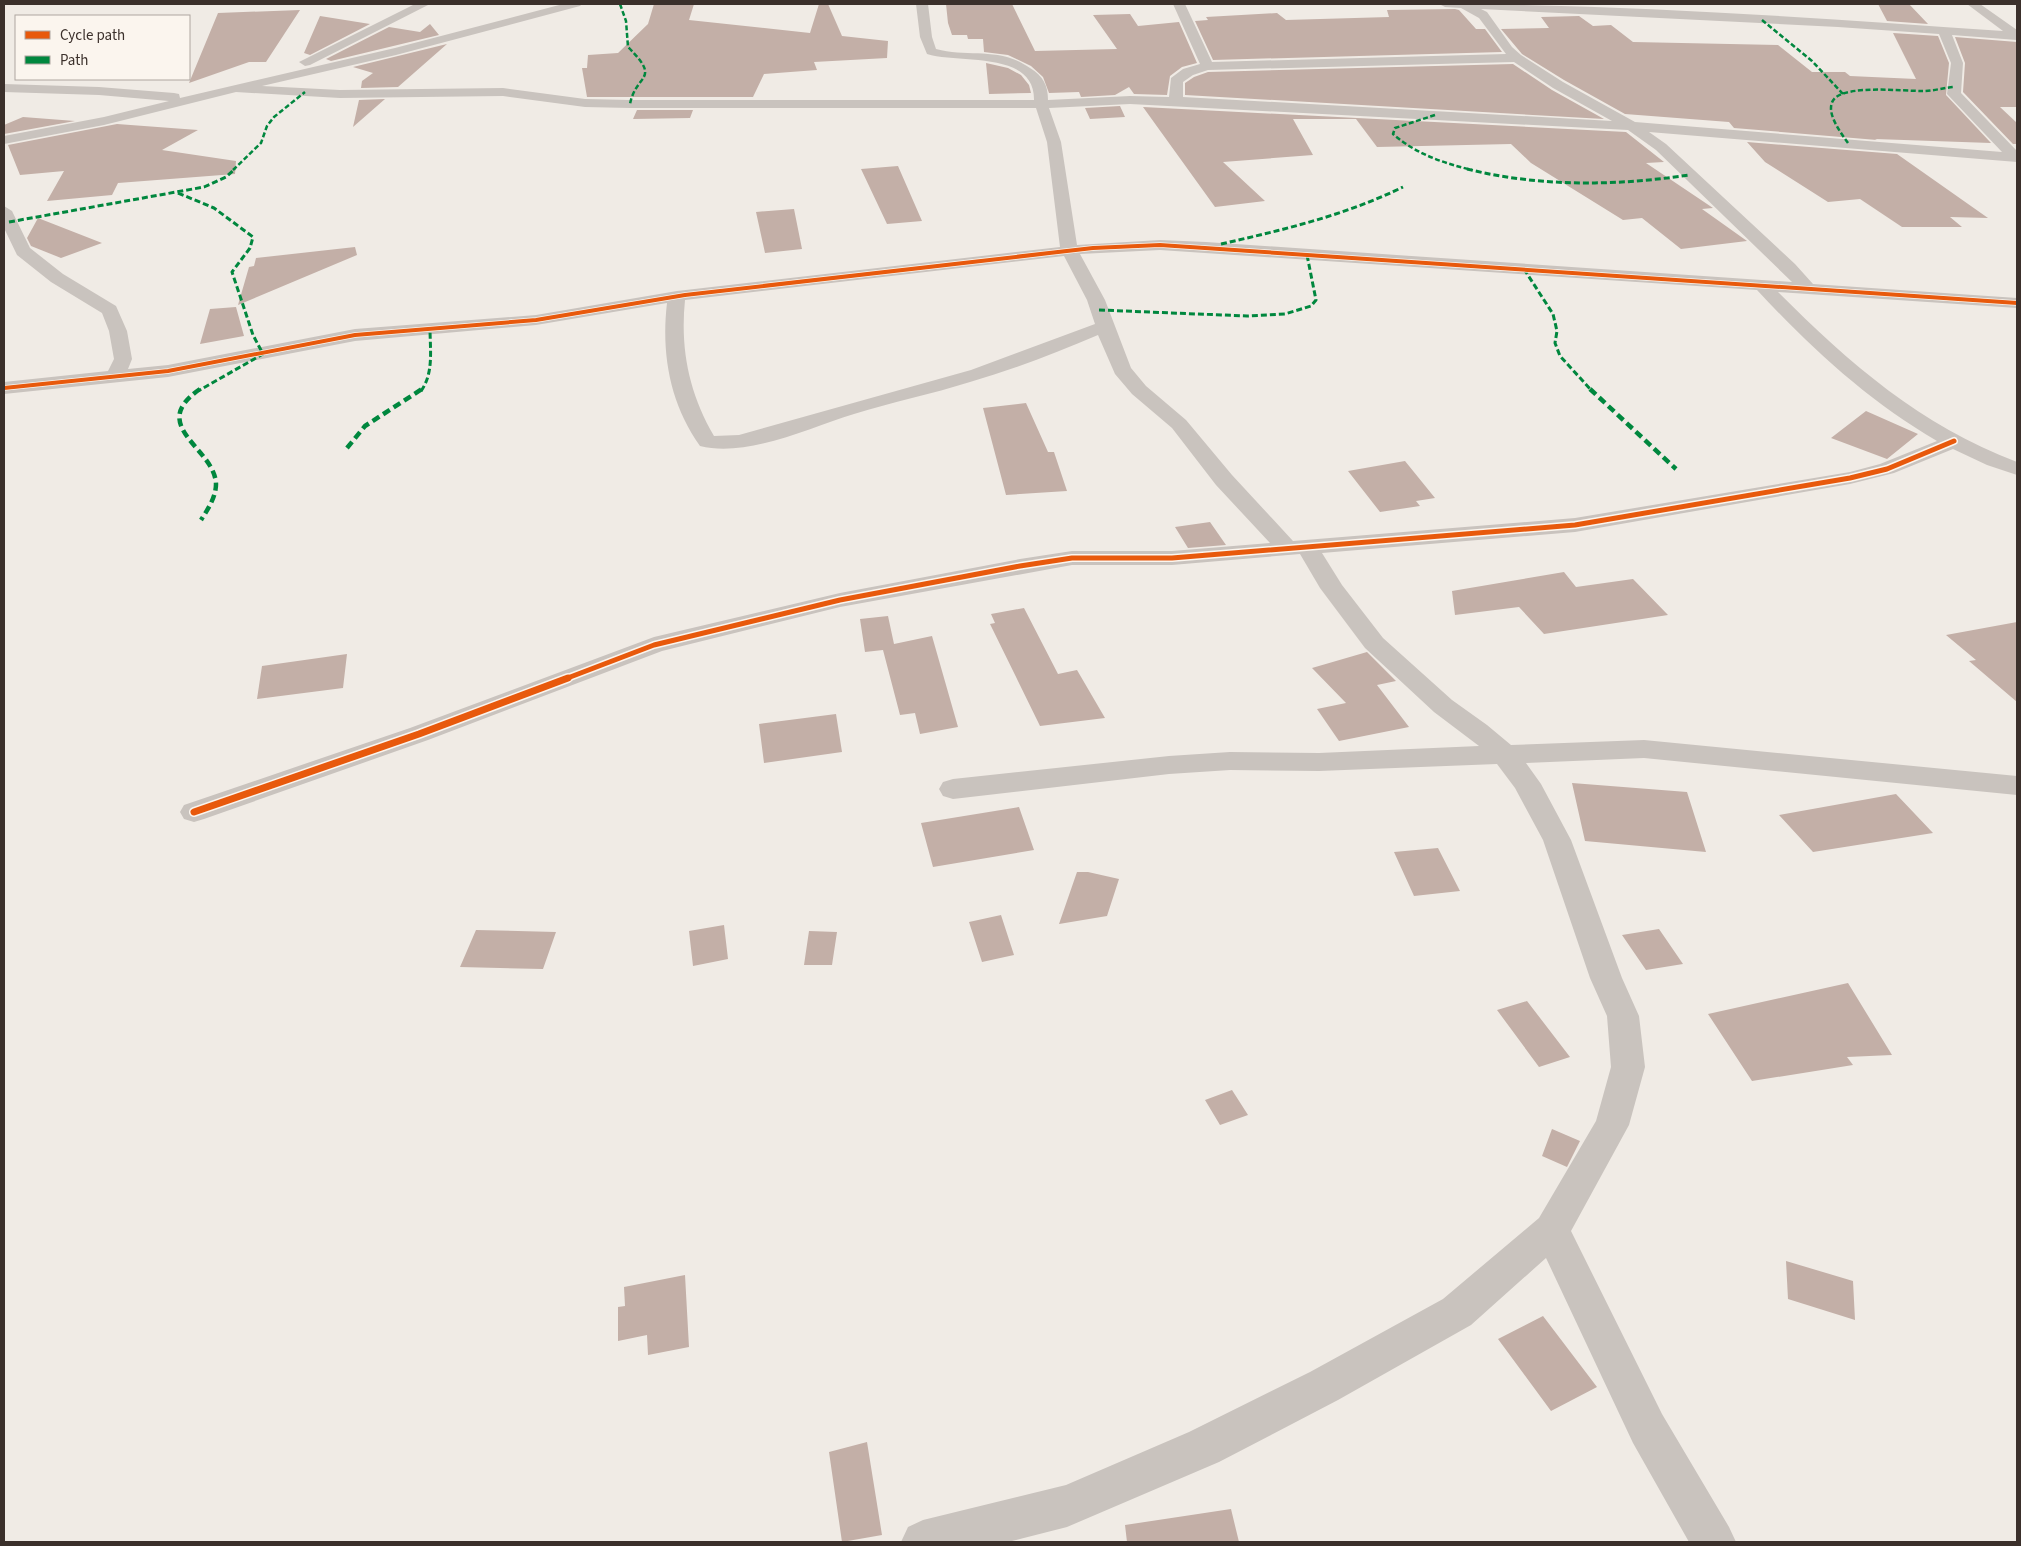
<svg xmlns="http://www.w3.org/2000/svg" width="2021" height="1546" font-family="'Source Sans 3',sans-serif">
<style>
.building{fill:#c3afa7}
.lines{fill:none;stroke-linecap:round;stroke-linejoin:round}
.minor{fill:#c9c3be;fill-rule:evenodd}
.quiet-far2{stroke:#00873e;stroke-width:2.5;stroke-dasharray:5 2.5;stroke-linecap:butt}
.quiet-far1{stroke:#00873e;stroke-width:3;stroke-dasharray:6 3;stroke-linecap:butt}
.quiet{stroke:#00873e;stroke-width:4.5;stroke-dasharray:8 4.5;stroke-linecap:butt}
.cycleway-far2-casing{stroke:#fbf5ee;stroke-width:5.5}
.cycleway-far1-casing{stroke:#fbf5ee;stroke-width:8}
.cycleway-casing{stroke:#fbf5ee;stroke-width:10}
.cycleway-far2{stroke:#e8590c;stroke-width:4}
.cycleway-far1{stroke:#e8590c;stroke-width:5}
.cycleway{stroke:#e8590c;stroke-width:7}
</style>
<rect width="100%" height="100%" fill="#f0ebe5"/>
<path class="building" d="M 654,4 L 694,4 L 689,20 L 810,33 L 819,4 L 828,4 L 842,36 L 888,41 L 887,58 L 814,62 L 817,70 L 764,74 L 753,97 L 587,97 L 582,68 L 587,68 L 588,55 L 618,53 L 648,24 Z
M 946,4 L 1012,4 L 1035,51 L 1117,49 L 1093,15 L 1130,14 L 1138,26 L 1179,22 L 1197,63 L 1182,67 L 1170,76 L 1167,95 L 1134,94 L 1129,87 L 1115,95 L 1081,97 L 1079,92 L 1049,93 L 1043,77 L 1031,66 L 1008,55 L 984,52 L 983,39 L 968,39 L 967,35 L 952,35 L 948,23 Z
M 1878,4 L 1909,4 L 1928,24 L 1887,21 Z
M 1455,9 L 1459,10 L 1476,29 L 1485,29 L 1502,52 L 1213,60 L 1195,21 L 1208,20 L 1206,17 L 1277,13 L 1286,20 L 1389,17 L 1387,10 Z
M 300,10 L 266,62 L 249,62 L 189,83 L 218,13 Z
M 320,16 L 370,24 L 310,55 L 304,53 Z
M 1579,16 L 1593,26 L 1611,25 L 1633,42 L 1778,45 L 1812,72 L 1845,72 L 1850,76 L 1916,79 L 1893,33 L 1938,36 L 1949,63 L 1946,95 L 1991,143 L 1875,139 L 1877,140 L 1734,128 L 1729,122 L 1625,114 L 1564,80 L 1522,54 L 1501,29 L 1549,28 L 1541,17 Z
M 430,24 L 439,35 L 331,61 L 326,59 L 389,27 L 420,32 Z
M 1955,37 L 2017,42 L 2017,107 L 2000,107 L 2017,123 L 2017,144 L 2013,144 L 1963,92 L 1965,63 Z
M 447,44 L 398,87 L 361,88 L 362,81 L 373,73 L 353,67 Z
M 986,63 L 1008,68 L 1021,75 L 1029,85 L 1031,93 L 989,94 Z
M 1513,64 L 1552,90 L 1604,119 L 1185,95 L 1185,83 L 1194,77 L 1208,72 Z
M 385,99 L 353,127 L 359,100 Z
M 1120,106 L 1125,117 L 1090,119 L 1085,108 Z
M 1143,107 L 1626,132 L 1664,162 L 1646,163 L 1713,208 L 1702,209 L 1747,241 L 1681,249 L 1642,218 L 1623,220 L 1531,163 L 1511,144 L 1377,147 L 1356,119 L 1293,119 L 1313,155 L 1223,162 L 1265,201 L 1215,207 Z
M 637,110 L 693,110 L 690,118 L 633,119 Z
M 23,117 L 75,121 L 4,134 L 4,125 Z
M 117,124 L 198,130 L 162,150 L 236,161 L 235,174 L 118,183 L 112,195 L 47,201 L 64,171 L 20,175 L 8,145 Z
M 1747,142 L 1897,154 L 1988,218 L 1950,217 L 1962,227 L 1902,227 L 1860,199 L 1828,202 L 1765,162 Z
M 898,166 L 922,221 L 887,224 L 861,169 Z
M 794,209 L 802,249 L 765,253 L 756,212 Z
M 38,218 L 102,243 L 61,258 L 31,246 L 27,238 Z
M 355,247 L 357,255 L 238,305 L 249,267 L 254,266 L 256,258 Z
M 236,307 L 244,336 L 200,344 L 210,309 Z
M 1026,403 L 1048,452 L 1054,452 L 1067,491 L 1006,495 L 983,408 Z
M 1866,411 L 1918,434 L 1887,459 L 1831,438 Z
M 1405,461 L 1435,498 L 1416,501 L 1420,506 L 1380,512 L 1348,471 Z
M 1210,522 L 1226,545 L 1188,548 L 1175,527 Z
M 1564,572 L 1576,587 L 1633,579 L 1668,615 L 1544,634 L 1519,607 L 1455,615 L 1452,591 Z
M 1024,608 L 1058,674 L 1077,670 L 1105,718 L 1040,726 L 990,624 L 995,623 L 991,614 Z
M 888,616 L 894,644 L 932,636 L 958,727 L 920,734 L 915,713 L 900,715 L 883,650 L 865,652 L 860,619 Z
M 2017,622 L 2017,702 L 1969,661 L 1976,660 L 1946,635 Z
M 1367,652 L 1396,681 L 1377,685 L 1409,727 L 1339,741 L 1317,709 L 1346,703 L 1312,668 Z
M 347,654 L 343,688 L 257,699 L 262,666 Z
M 836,714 L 842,752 L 764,763 L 759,724 Z
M 1572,783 L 1687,792 L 1706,852 L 1585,841 Z
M 1896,794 L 1933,833 L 1813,852 L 1779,815 Z
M 1019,807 L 1034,850 L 933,867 L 921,823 Z
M 1438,848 L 1460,891 L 1414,896 L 1394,852 Z
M 1077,872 L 1088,872 L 1119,879 L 1107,916 L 1059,924 Z
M 1001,915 L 1014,955 L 982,962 L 969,922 Z
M 724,925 L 728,959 L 693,966 L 689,931 Z
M 1659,929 L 1683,964 L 1646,970 L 1622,935 Z
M 476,930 L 556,932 L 543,969 L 460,967 Z
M 809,931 L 837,932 L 832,965 L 804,965 Z
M 1848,983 L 1892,1055 L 1847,1057 L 1853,1065 L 1752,1081 L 1708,1014 Z
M 1527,1001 L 1570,1057 L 1539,1067 L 1497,1010 Z
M 1232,1090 L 1248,1115 L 1220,1125 L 1205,1100 Z
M 1552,1129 L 1580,1141 L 1567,1167 L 1542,1156 Z
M 1786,1261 L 1853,1281 L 1855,1320 L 1788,1299 Z
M 685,1275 L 689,1347 L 648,1355 L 647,1335 L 618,1341 L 618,1307 L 625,1306 L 624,1287 Z
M 1543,1316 L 1597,1387 L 1551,1411 L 1498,1339 Z
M 867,1442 L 882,1535 L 842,1542 L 829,1452 Z
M 1231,1509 L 1239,1542 L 1127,1542 L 1125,1525 Z"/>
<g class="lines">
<path class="minor" d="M 415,4 L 430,4 L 310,65 L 305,66 L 299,62 Z
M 563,4 L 582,4 L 580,6 L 396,55 L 262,86 L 340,90 L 503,88 L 585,99 L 630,100 L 1034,100 C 1035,50 959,64 927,54 L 920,37 L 916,4 L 928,4 L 932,37 L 936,49 C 969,58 999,46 1030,68 C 1043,76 1048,85 1048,100 L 1130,96 L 1169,97 L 1171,78 L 1183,69 L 1200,64 L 1173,4 L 1185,4 L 1212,62 L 1506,54 L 1479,18 L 1461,8 L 1445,7 L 1439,4 C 1627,4 1816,18 2003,31 L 1967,4 L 1980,4 L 2017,30 L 2017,40 L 1952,35 L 1963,63 L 1961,93 L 2017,151 L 2017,162 L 1649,132 L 1666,144 L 1795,264 L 1813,284 L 2017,298 L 2017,308 L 1778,292 C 1850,364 1920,425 2017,462 L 2017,475 L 1987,465 L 1953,449 L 1894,473 L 1850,484 L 1575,532 L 1322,553 L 1342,585 L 1383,638 L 1452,700 L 1487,725 L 1511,745 L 1644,740 L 2017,776 L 2017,795 L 1644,758 L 1526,763 L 1541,784 L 1571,840 L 1622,978 L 1639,1016 L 1645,1067 L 1629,1125 L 1571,1231 L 1662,1414 L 1729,1527 L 1736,1542 L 1689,1542 L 1633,1443 L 1546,1258 L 1471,1325 L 1338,1400 L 1219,1462 L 1067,1527 L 1008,1542 L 901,1542 L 908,1527 L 923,1520 L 1066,1485 L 1189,1432 L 1310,1372 L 1443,1299 L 1539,1218 L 1596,1121 L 1611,1067 L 1607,1016 L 1590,978 L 1543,840 L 1515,788 L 1497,764 L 1319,771 L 1230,770 L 1169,774 L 953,799 L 943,796 L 939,789 L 943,782 L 953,779 L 1169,756 L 1230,752 L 1319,753 L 1479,746 L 1434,712 L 1365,648 L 1320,588 L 1300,554 L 1172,565 L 1072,565 L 840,607 L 662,651 L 428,740 L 204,819 L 194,822 L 184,819 L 180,812 L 184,805 L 410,728 L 654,637 L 840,593 L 1020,559 L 1072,551 L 1172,551 L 1270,543 L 1216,485 L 1172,428 L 1132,394 L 1115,374 L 1098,335 C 1056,353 1014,369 970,382 C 932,394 892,402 854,414 C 809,428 746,458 700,446 C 670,404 661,354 667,303 L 536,325 L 355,341 L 168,377 L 4,394 L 4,382 L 108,371 L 114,359 L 109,331 L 102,313 L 51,282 L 17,255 L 4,228 L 4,206 L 12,211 L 30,248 L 63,274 L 116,306 L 127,331 L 132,359 L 128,369 L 168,365 L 355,329 L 536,315 L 677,291 L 1060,247 L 1047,142 L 1036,108 L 630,108 L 585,107 L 503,96 L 340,98 L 236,92 L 104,125 L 4,144 L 4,136 L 104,117 L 169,101 L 99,95 L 4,92 L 4,84 L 99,87 L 174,93 L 179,94 L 180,98 L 395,48 ZM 1481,9 L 1838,27 L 1939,34 L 1951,63 L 1947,94 L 2002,152 L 1635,122 L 1563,82 L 1521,55 L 1512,47 L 1487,12 ZM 1514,62 L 1553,88 L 1612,121 L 1183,97 L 1183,82 L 1193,75 L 1208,70 ZM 1130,104 L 1628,130 L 1656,150 L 1792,282 L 1206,242 L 1160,240 L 1077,245 L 1061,142 L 1049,108 ZM 1160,250 L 1757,290 C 1811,348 1868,401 1937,441 L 1880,464 L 1850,472 L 1575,518 L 1293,541 L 1232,475 L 1186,420 L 1146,386 L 1131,368 L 1105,300 L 1080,254 ZM 1064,256 L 1087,300 L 1095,324 L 971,370 L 739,435 L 714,436 C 689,393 680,349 685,300 Z"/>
<path class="quiet-far2" d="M 620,4 L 626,21 L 628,47 C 662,81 636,73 630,104
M 1762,20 L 1812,61 L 1843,94
M 1435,115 L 1395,128 L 1393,134 C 1416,154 1443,163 1472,170
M 1848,143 C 1841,133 1823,110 1835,98 C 1849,85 1903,91 1922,91 C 1933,91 1943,88 1953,87
M 233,170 L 261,143 L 267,126 L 274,117 L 305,92"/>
<path class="quiet-far1" d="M 1467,169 C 1539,187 1616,186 1689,175
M 178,193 L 214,208 L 253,237 L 250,248 L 232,272 L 253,335 L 263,354 L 198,391
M 9,222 L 204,187 L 226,177 L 235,169
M 1221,244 C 1283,230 1346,215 1403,187
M 1524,269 L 1553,314 L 1557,331 L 1555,343 L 1560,356 L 1592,391
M 1099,310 L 1247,316 L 1285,314 L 1311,306 L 1316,300 L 1307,255
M 421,391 C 434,373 430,349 430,328"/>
<path class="quiet" d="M 200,389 C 146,426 215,448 216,484 C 216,497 208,509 201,520
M 1590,389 L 1676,469
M 347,448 L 365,426 L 422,389"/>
<g class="cycleway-far2-casing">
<path id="cycleway-far2" d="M 4,388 L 168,371 L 355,335 L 536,320 L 685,295 L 1093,248 L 1160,245 L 2017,303"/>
</g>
<g class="cycleway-far1-casing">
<path id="cycleway-far1" d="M 565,679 L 654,645 L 840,600 L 1020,566 L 1072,558 L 1172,558 L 1575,525 L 1850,478 L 1887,469 L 1954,441"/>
</g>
<g class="cycleway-casing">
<path id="cycleway" d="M 194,812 L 419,734 L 568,678"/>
</g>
<use href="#cycleway-far2" class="cycleway-far2"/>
<use href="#cycleway-far1" class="cycleway-far1"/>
<use href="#cycleway" class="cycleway"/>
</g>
<rect width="2021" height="1546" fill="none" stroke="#3b302b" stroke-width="10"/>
<rect x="15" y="15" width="175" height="65" fill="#fbf5ee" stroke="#aea6a0"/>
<rect x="25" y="31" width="25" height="8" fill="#e8590c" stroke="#aea6a0"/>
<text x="60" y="40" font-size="15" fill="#3b302b">Cycle path</text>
<rect x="25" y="56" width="25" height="8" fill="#00873e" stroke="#aea6a0"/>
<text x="60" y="65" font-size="15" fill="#3b302b">Path</text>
</svg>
